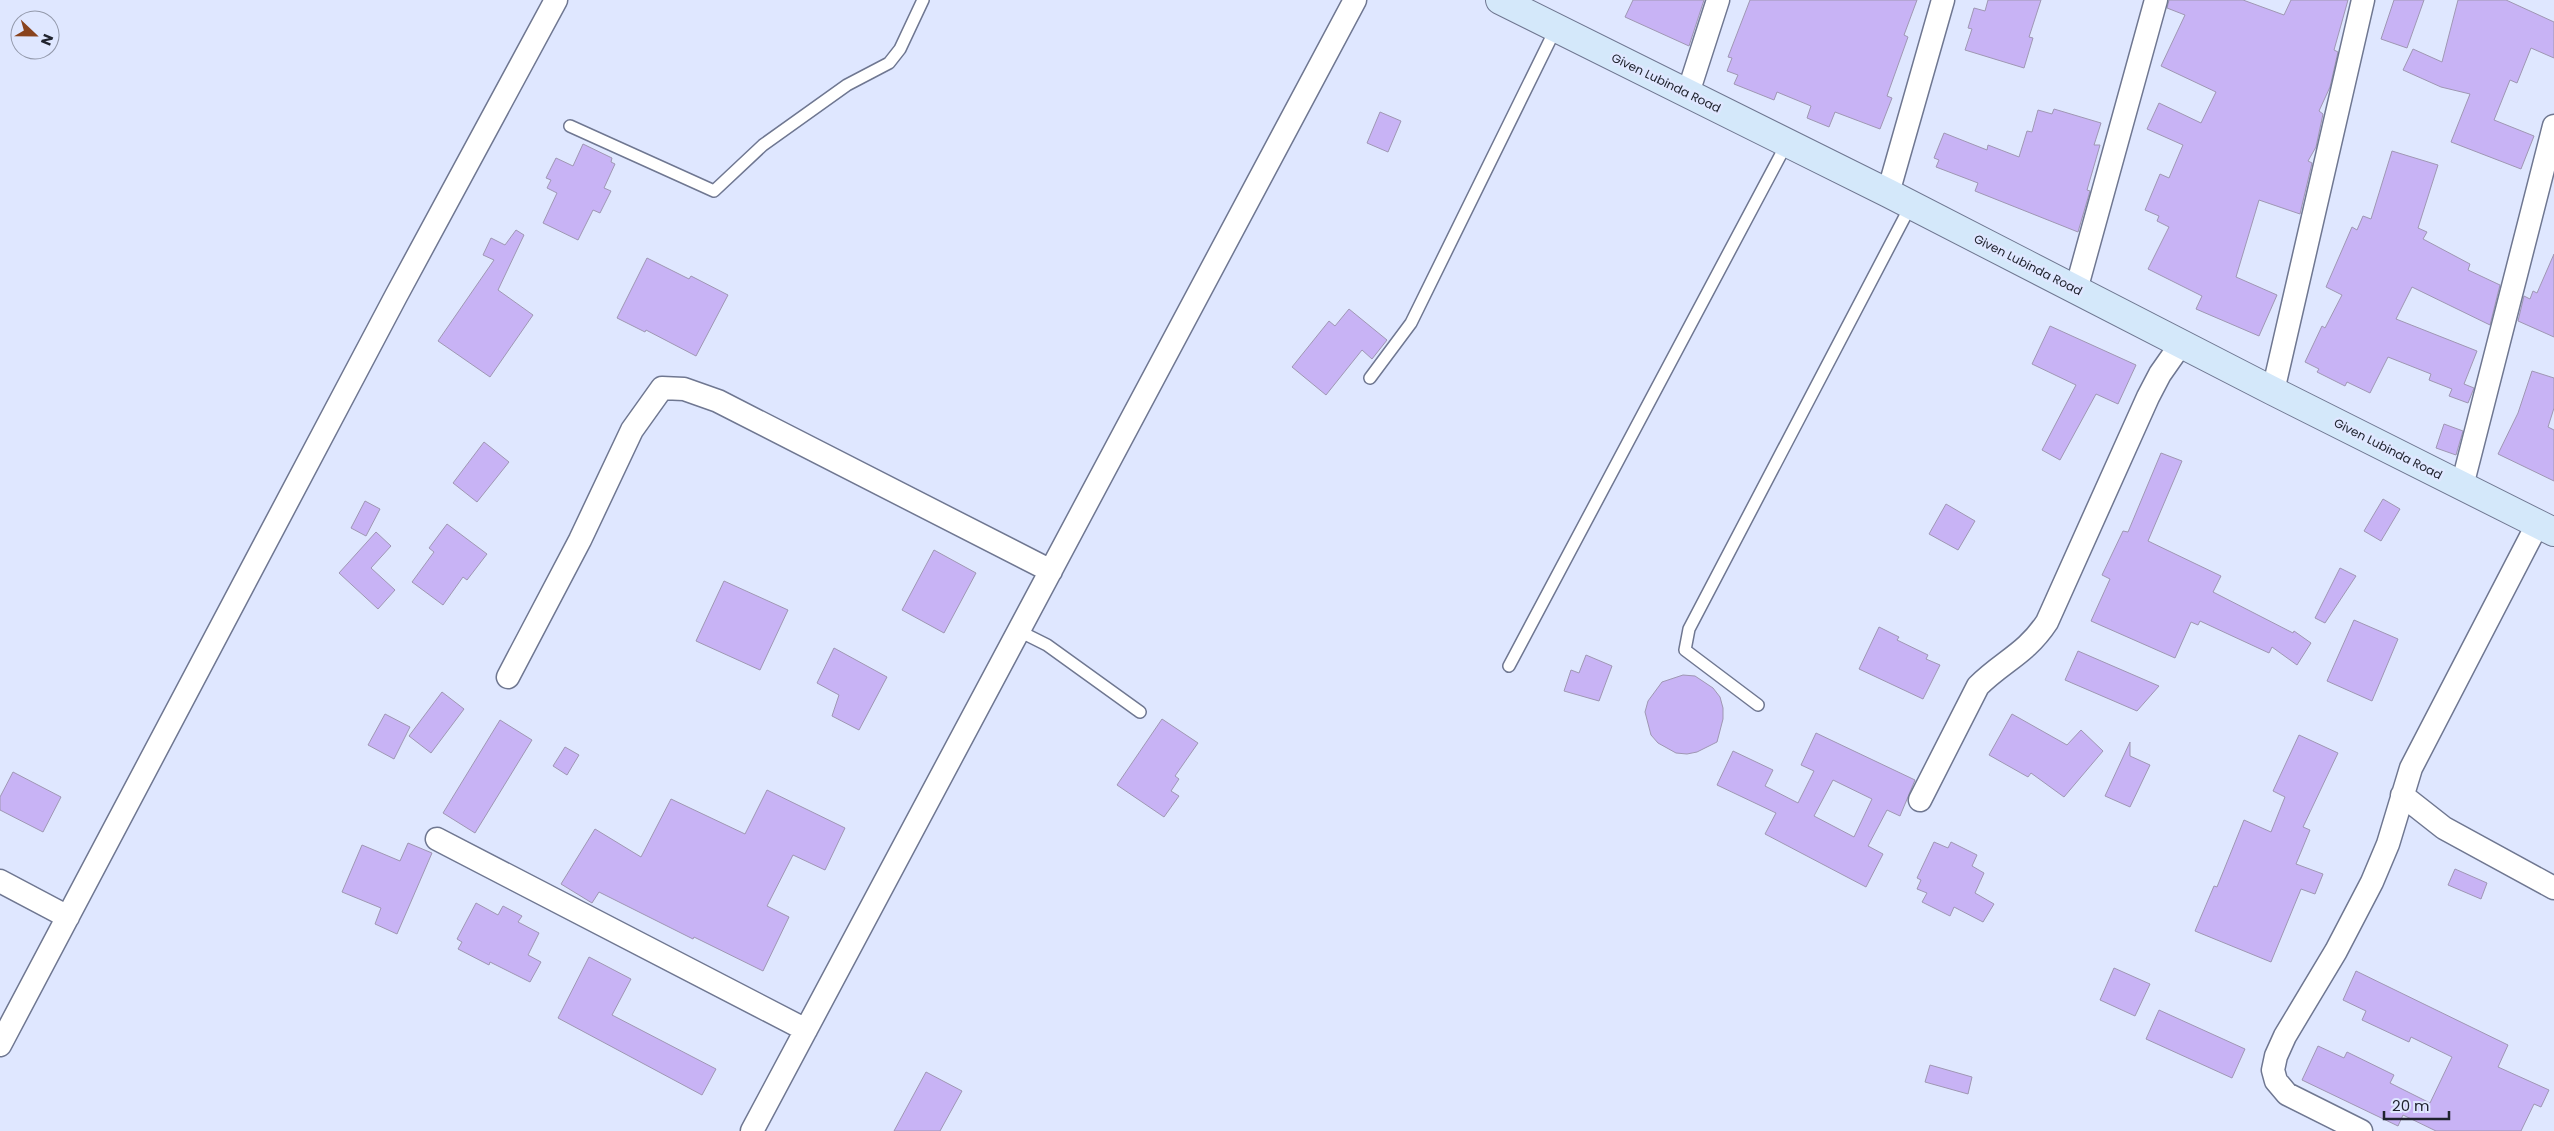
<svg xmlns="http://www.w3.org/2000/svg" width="2554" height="1131" font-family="Poppins,sans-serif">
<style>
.building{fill:#c8b3f5;stroke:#9f97b3;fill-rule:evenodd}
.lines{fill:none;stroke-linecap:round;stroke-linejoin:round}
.lane-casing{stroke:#6f7791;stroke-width:14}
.street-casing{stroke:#6f7791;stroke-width:25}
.secondary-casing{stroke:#6f7791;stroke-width:30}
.lane{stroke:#fff;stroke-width:11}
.street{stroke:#fff;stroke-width:22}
.secondary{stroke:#d4e8fa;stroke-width:28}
.labels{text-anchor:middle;stroke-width:5;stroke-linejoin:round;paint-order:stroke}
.street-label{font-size:12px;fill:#20232e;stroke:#dfe7ff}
</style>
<rect width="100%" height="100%" fill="#dfe7ff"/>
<path class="building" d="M 1633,0 L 1704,0 L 1689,46 L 1625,17 Z
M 1750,0 L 1917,0 L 1904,35 L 1908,37 L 1887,96 L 1892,98 L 1880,129 L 1835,112 L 1829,127 L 1807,118 L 1811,106 L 1777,92 L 1774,100 L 1734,84 L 1738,75 L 1727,71 L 1732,58 L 1728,57 Z
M 1988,0 L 2041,0 L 2029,37 L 2033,38 L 2024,68 L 1965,50 L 1972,29 L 1968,28 L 1974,8 L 1985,11 Z
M 2169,0 L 2243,0 L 2284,15 L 2291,0 L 2348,0 L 2334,50 L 2338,52 L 2330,87 L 2319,111 L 2323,114 L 2316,147 L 2308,161 L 2312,163 L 2300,214 L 2259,200 L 2236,277 L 2277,295 L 2259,336 L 2196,309 L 2202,296 L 2148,269 L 2169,227 L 2157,221 L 2159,216 L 2145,210 L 2160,174 L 2169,178 L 2183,145 L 2147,129 L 2159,103 L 2201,123 L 2216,92 L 2161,66 L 2185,15 L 2167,8 Z
M 2394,0 L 2424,0 L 2407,48 L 2381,39 Z
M 2458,0 L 2506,0 L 2554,22 L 2554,58 L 2531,48 L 2517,83 L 2510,80 L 2494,120 L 2534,136 L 2521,169 L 2451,142 L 2470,94 L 2441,87 L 2403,70 L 2413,49 L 2442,62 Z
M 2054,109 L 2101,123 L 2094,145 L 2100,145 L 2087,190 L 2090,191 L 2078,232 L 1975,191 L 1978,183 L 1936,167 L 1939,160 L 1934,158 L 1944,133 L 1987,150 L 1988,145 L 2019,157 L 2027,131 L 2032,132 L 2038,110 L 2052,114 Z
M 1380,112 L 1401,121 L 1388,152 L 1367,143 Z
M 583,144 L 612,158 L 611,162 L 615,164 L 604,188 L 611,191 L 600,213 L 593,210 L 578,240 L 543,223 L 557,193 L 547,188 L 551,180 L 546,178 L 556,158 L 573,166 Z
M 2392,151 L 2438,165 L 2418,228 L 2427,232 L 2423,239 L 2470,264 L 2468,270 L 2500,285 L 2490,325 L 2412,287 L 2396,319 L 2477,351 L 2464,384 L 2474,388 L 2468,403 L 2449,396 L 2452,389 L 2429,380 L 2431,374 L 2388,357 L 2370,393 L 2347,382 L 2345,386 L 2317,372 L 2319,369 L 2305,362 L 2322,326 L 2325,328 L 2342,295 L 2326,287 L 2352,227 L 2357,230 L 2363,216 L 2371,219 Z
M 516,230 L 524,235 L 498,290 L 533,315 L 490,377 L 438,341 L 494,260 L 483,255 L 491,238 L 505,245 Z
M 2554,254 L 2554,337 L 2518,321 L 2524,296 L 2530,299 L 2533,291 L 2537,293 Z
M 647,258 L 689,279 L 691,276 L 728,295 L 696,356 L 646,330 L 645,332 L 617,318 Z
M 1349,309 L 1387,340 L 1372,359 L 1362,350 L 1326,395 L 1292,367 L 1329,321 L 1335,326 Z
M 2050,326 L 2136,365 L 2118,404 L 2096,394 L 2060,460 L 2042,450 L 2076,385 L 2032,364 Z
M 2532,371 L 2554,378 L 2554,408 L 2548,427 L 2554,430 L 2554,481 L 2498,454 L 2518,413 Z
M 2444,424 L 2463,431 L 2456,455 L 2436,448 Z
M 484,442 L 509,462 L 477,502 L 453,483 Z
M 2161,453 L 2182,461 L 2148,541 L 2221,576 L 2213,592 L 2293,633 L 2294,631 L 2311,643 L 2297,665 L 2272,647 L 2269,653 L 2200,621 L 2198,625 L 2191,622 L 2175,658 L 2091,621 L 2110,579 L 2102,575 L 2123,531 L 2128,532 Z
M 2383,499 L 2400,509 L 2381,541 L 2364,531 Z
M 365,501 L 380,509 L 366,536 L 351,528 Z
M 1946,504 L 1975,521 L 1958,550 L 1929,534 Z
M 447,524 L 487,554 L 467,580 L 463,577 L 443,605 L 412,582 L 434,552 L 429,548 Z
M 376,532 L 391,546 L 371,568 L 395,590 L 378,609 L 339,573 Z
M 934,550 L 976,573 L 944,633 L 902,610 Z
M 2340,568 L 2356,576 L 2325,623 L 2315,618 Z
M 724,581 L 788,610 L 760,670 L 696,641 Z
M 2354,620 L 2398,639 L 2372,701 L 2327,681 Z
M 1879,627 L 1899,637 L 1897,640 L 1928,655 L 1926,659 L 1940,665 L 1923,699 L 1859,669 Z
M 834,648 L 887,677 L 859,730 L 832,716 L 839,695 L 817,683 Z
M 2078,651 L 2159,686 L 2137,711 L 2065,680 Z
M 1586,655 L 1612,666 L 1599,701 L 1564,691 L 1571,670 L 1579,673 Z
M 1683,675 L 1695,676 L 1713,688 L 1720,697 L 1723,708 L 1723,719 L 1717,742 L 1697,752 L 1687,754 L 1676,753 L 1658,743 L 1651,735 L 1645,712 L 1648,701 L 1662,682 Z
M 442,692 L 464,709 L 431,753 L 409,736 Z
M 385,714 L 410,727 L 394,759 L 368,745 Z
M 2012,714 L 2067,745 L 2081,730 L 2103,751 L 2064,797 L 2031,773 L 2028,777 L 1989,755 Z
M 1162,719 L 1198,743 L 1175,776 L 1179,779 L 1171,791 L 1179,796 L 1164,817 L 1117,785 Z
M 500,720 L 532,740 L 475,833 L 443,813 Z
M 1816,733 L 1915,780 L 1900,816 L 1887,810 L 1868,846 L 1883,854 L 1866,887 L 1765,834 L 1776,813 L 1717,785 L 1733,751 L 1773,770 L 1765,786 L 1798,803 L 1814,771 L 1801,765 ZM 1833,780 L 1872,799 L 1854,837 L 1814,816 Z
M 2299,735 L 2338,753 L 2303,827 L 2310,830 L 2296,864 L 2323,874 L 2315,894 L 2301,889 L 2271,962 L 2195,931 L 2214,886 L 2217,887 L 2244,820 L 2271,832 L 2285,797 L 2273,791 Z
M 2130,742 L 2130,756 L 2150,765 L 2130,807 L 2105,796 Z
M 565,747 L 579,755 L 567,775 L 553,766 Z
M 13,772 L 61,797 L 43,832 L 0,810 L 0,797 Z
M 767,790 L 845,828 L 825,870 L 793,855 L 767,906 L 789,917 L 763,971 L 694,937 L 693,939 L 599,892 L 592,903 L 561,884 L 595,829 L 641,857 L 671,799 L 745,834 Z
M 1934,842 L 1948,848 L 1951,842 L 1977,855 L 1972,866 L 1984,873 L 1975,893 L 1994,904 L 1983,922 L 1954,907 L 1950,916 L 1922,902 L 1927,893 L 1917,889 L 1921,880 L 1917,878 Z
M 408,843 L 432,853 L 397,934 L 375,924 L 381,908 L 342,892 L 362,845 L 400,861 Z
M 2455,869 L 2487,883 L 2481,899 L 2448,885 Z
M 476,903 L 498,915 L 503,906 L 522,916 L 518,922 L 539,933 L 528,955 L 541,962 L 530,982 L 490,962 L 489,965 L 458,949 L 462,942 L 457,939 Z
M 589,957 L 631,979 L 612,1015 L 716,1069 L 702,1095 L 558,1018 Z
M 2114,968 L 2150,984 L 2135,1016 L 2100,1000 Z
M 2356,971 L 2508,1045 L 2498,1067 L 2549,1090 L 2541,1107 L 2534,1104 L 2521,1131 L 2436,1131 L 2403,1115 L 2398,1126 L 2302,1080 L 2318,1046 L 2344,1058 L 2347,1052 L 2394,1075 L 2390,1083 L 2430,1103 L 2452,1057 L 2411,1037 L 2409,1042 L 2362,1020 L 2366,1011 L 2343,1000 Z
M 2159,1010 L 2245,1049 L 2232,1078 L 2146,1039 Z
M 1930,1065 L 1972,1077 L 1968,1094 L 1925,1082 Z
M 926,1072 L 962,1091 L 940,1131 L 894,1131 Z"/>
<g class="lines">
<g class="lane-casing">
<path id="lane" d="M 570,126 L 714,191 L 763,145 L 847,85 L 889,63 L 900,49 L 923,0
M 1370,378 L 1411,323 L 1556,28
M 1019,631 L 1047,645 L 1140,712
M 1509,666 L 1787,143
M 1758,705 L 1685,650 L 1689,629 L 1911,205"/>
</g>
<g class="street-casing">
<path id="street" d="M 1688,93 L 1718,0
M 1888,193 L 1943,0
M 2076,290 L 2156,0
M 2273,391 L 2363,0
M 2462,486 L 2554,126
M 508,677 L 580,540 L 632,430 L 662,388 L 684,389 L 718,401 L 1051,571
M 2402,795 L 2444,828 L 2554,888
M 1920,800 L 1978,686 C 2003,661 2026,654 2047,622 L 2148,397 L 2160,374 L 2181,344
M 437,839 L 806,1030
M 0,881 L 68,917
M 0,1045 L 396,296 L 556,0
M 752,1131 L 1355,0
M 2361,1131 L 2287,1094 L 2276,1081 L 2273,1070 L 2276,1056 L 2285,1036 L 2336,951 L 2372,882 L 2388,844 L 2411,768 L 2538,523"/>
</g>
<g class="secondary-casing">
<path id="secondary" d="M 1500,0 L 1888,193 L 2273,391 L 2554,532"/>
</g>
<use href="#lane" class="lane"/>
<use href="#street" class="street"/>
<use href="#secondary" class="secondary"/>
</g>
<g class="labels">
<g class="street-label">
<text transform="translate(1666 83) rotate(26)" y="4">Given Lubinda Road</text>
<text transform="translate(2028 265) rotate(27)" y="4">Given Lubinda Road</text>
<text transform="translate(2388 449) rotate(27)" y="4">Given Lubinda Road</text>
</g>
</g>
<g transform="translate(35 35) rotate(112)"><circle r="24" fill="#dfe7ff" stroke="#9399ab"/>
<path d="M0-4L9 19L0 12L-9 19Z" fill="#89431d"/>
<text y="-8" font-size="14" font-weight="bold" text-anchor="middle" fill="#20232e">N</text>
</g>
<path d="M2384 1111v8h65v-8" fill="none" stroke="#20232e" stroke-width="2.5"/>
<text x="2392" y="1111" font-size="15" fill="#20232e" stroke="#dfe7ff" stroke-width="4" paint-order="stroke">20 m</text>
</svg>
